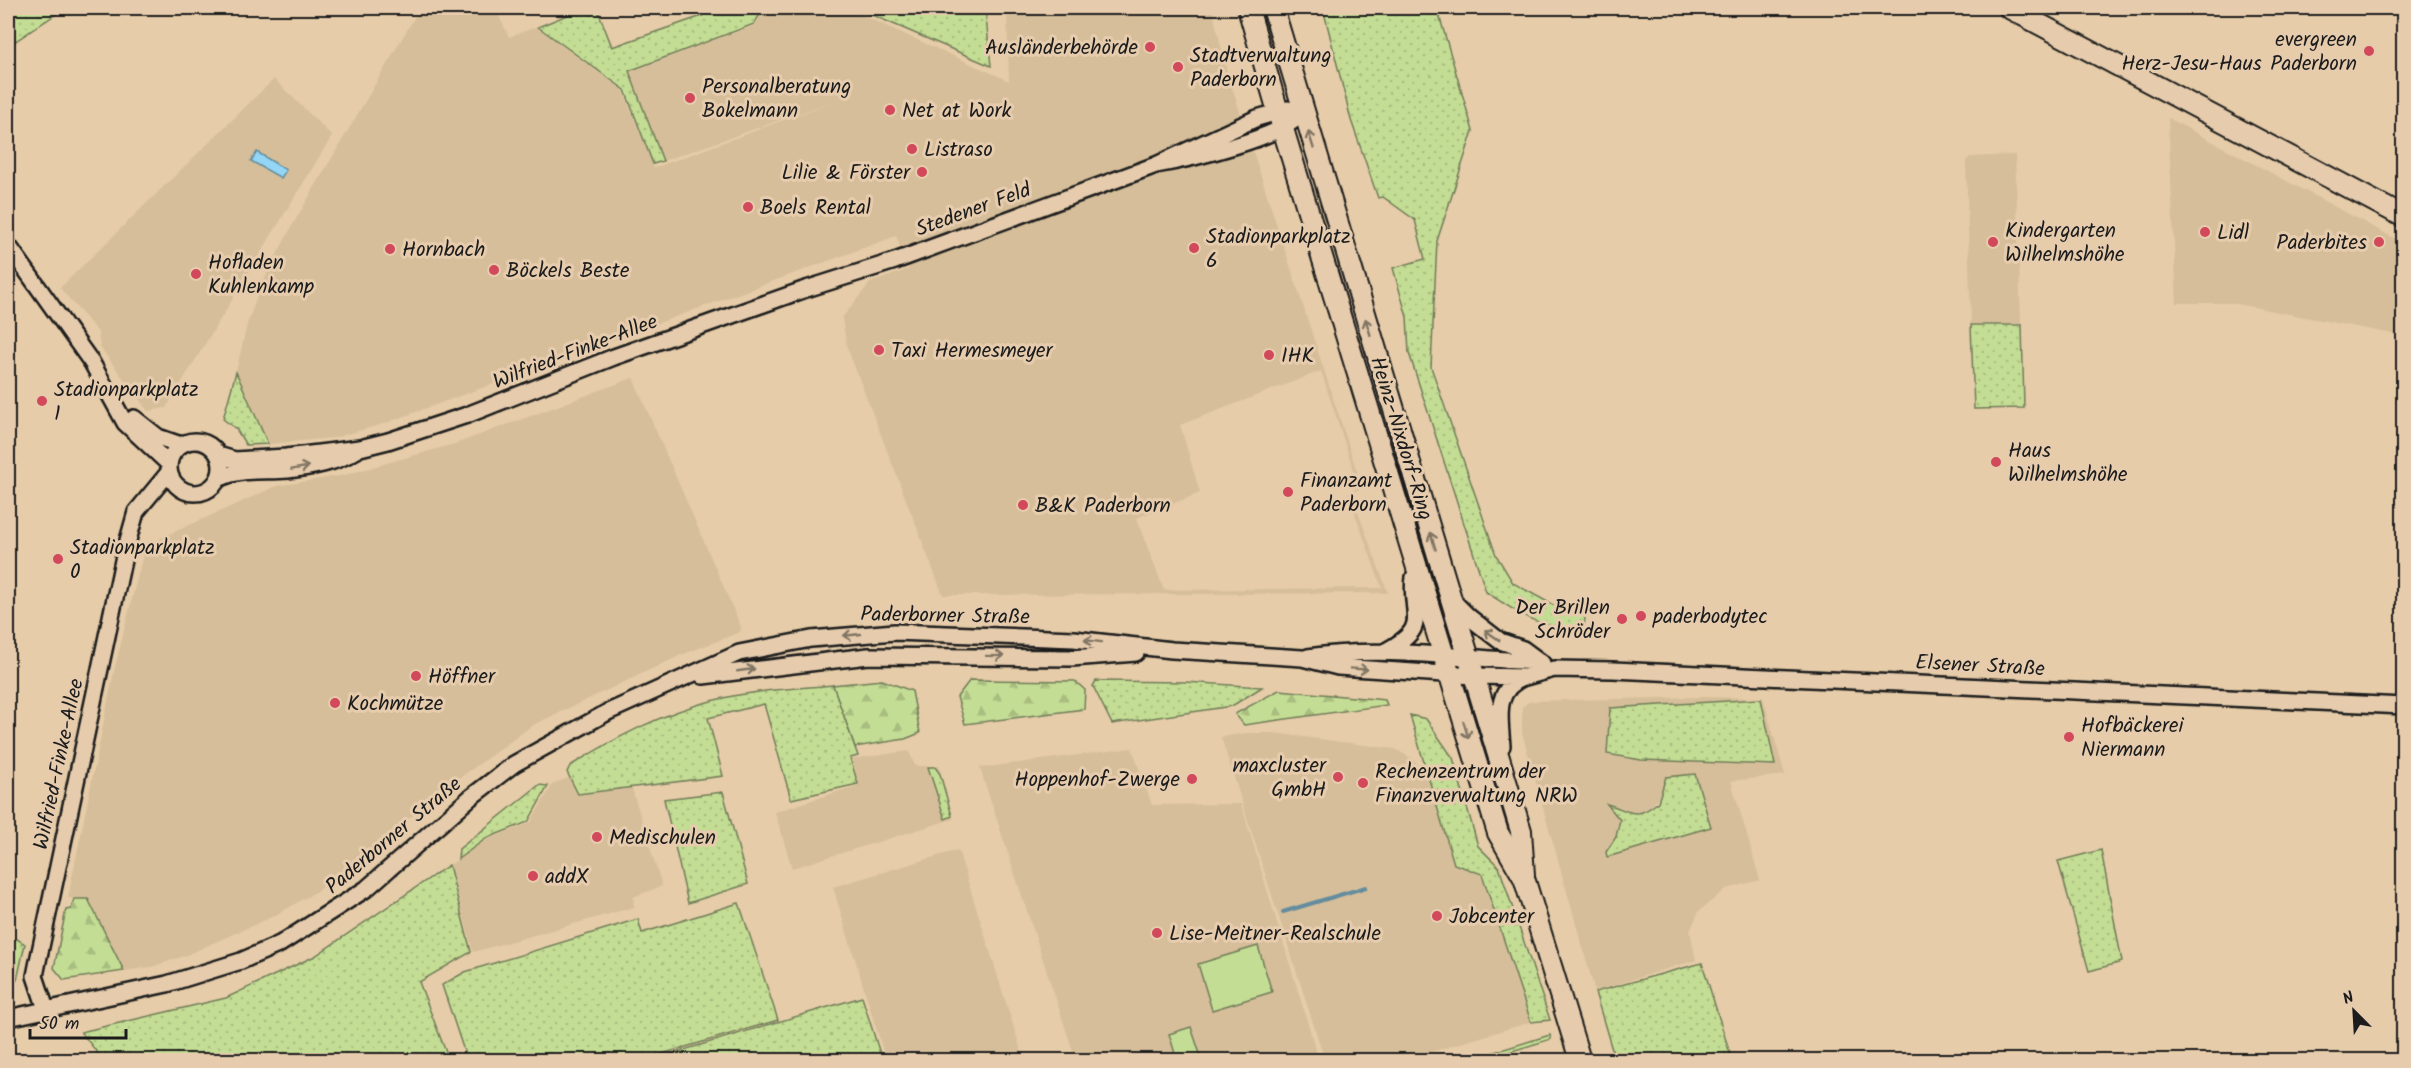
<svg xmlns="http://www.w3.org/2000/svg" width="2411" height="1068" font-family="Kalam,sans-serif">
<style>
.built{fill:#d5be99;fill-rule:evenodd}
.grass{fill:url(#grass-dots);stroke:#707c58;stroke-width:1.5}
.forest{fill:url(#forest-firs);stroke:#707c58;stroke-width:1.5}
.garden{fill:#c4dd94;stroke:#707c58;stroke-width:1.5}
.water{fill:#93d6f5;stroke:#638c9e;stroke-width:1.5}
.lines{fill:none;stroke-linecap:round;stroke-linejoin:round}
.stream{stroke:#638c9e;stroke-width:4}
.minor-casing{stroke:#1c1c1c;stroke-width:20}
.major-casing{stroke:#1c1c1c;stroke-width:24}
.minor{stroke:#e6ccad;stroke-width:15}
.major{stroke:#e6ccad;stroke-width:20}
.oneway{stroke:#817464}
.poi-dot{fill:#d1495b;stroke:#e6ccad;stroke-width:2}
.labels{text-anchor:middle;stroke-width:6;stroke-linejoin:round;paint-order:stroke}
.poi-label{font-size:21px;fill:#1c1c1c;stroke:#e6ccad;text-anchor:start}
.street-label{font-size:21px;fill:#1c1c1c;stroke:#e6ccad}
</style>
<defs>
<pattern id="grass-dots" width="8" height="8" patternUnits="userSpaceOnUse" patternTransform="scale(1.5)"><rect width="8" height="8" fill="#c4dd94"/><path d="M2 2h.1M6 6h.1" fill="none" stroke="#a8bd7f" stroke-width="1.8" stroke-linecap="round"/></pattern>
<pattern id="forest-firs" width="22" height="20" patternUnits="userSpaceOnUse" patternTransform="scale(1.5)"><rect width="22" height="20" fill="#c4dd94"/><path d="M5 1l3.5 6h-7zM16 11l3.5 6h-7z" fill="#a8bd7f"/></pattern>
</defs>
<rect width="100%" height="100%" fill="#e6cca8"/>
<filter id="ink" filterUnits="userSpaceOnUse"><feTurbulence type="fractalNoise" baseFrequency=".0167" numOctaves="2"/><feDisplacementMap in="SourceGraphic" scale="12" xChannelSelector="R" yChannelSelector="G"/><feConvolveMatrix kernelMatrix="1 2 1 2 8 2 1 2 1" color-interpolation-filters="sRGB"/></filter>
<g filter="url(#ink)">
<path class="built" d="M 420,8 L 495,8 L 509,37 L 536,27 L 623,90 L 654,168 L 843,98 L 663,161 L 630,72 L 755,25 L 765,8 L 846,8 L 1009,81 L 1007,8 L 1212,8 L 1227,72 L 1362,487 L 1351,494 L 1388,593 L 943,595 L 847,347 L 842,318 L 870,283 L 909,269 L 896,236 L 383,424 L 333,438 L 268,444 L 236,372 L 247,325 L 259,290 L 292,226 ZM 1321,371 L 1359,486 L 1348,494 L 1382,588 L 1164,590 L 1136,518 L 1200,493 L 1180,425 Z
M 274,79 L 332,136 L 166,408 L 148,411 L 100,347 L 98,332 L 60,288 Z
M 2168,118 L 2403,243 L 2403,336 L 2232,303 L 2177,303 Z
M 2015,155 L 2021,324 L 1971,324 L 1966,161 L 1970,157 Z
M 633,378 L 741,627 L 740,632 L 679,656 L 533,725 L 465,774 L 317,891 L 276,915 L 184,956 L 151,967 L 124,971 L 88,899 L 68,898 L 115,667 L 144,551 L 163,537 L 277,486 L 345,475 L 458,443 Z
M 1702,697 L 1763,698 L 1785,775 L 1731,781 L 1760,880 L 1726,889 L 1699,911 L 1690,931 L 1696,960 L 1595,991 L 1522,733 L 1522,707 L 1530,701 ZM 1610,708 L 1775,764 L 1641,760 L 1608,754 ZM 1665,781 L 1711,827 L 1610,850 L 1616,837 L 1620,820 L 1609,803 L 1628,813 L 1638,813 L 1649,809 L 1663,792 Z
M 1247,733 L 1273,733 L 1395,749 L 1414,760 L 1428,779 L 1454,864 L 1482,874 L 1531,1022 L 1404,1060 L 1325,1060 L 1221,737 Z
M 1132,748 L 1152,805 L 1241,804 L 1319,1060 L 1076,1060 L 980,768 Z
M 909,751 L 915,766 L 939,766 L 953,819 L 792,868 L 775,812 L 859,785 L 852,759 Z
M 622,757 L 662,886 L 633,897 L 634,907 L 473,952 L 450,865 L 488,839 L 530,823 L 553,784 Z
M 958,850 L 1024,1060 L 886,1060 L 833,887 Z"/>
<path class="grass" d="M 15,8 L 65,8 L 8,46 L 8,12 Z
M 584,8 L 597,8 L 612,47 L 702,16 L 709,8 L 764,8 L 754,24 L 629,71 L 663,161 L 653,164 L 625,90 L 538,27 Z
M 856,8 L 985,8 L 991,66 Z
M 1323,8 L 1437,8 L 1473,131 L 1437,241 L 1431,367 L 1496,555 L 1513,583 L 1553,605 L 1586,607 L 1584,627 L 1581,629 C 1533,626 1525,617 1486,592 L 1409,353 L 1407,317 L 1393,268 L 1425,259 L 1415,220 L 1383,197 L 1378,198 L 1351,120 Z
M 1971,325 L 2022,325 L 2024,408 L 1974,409 Z
M 236,372 L 268,444 L 246,445 L 236,429 L 223,419 Z
M 1096,681 L 1185,682 L 1262,687 L 1232,706 L 1112,724 L 1093,686 Z
M 833,685 L 858,756 L 850,758 L 858,784 L 791,799 L 764,704 L 708,718 L 723,776 L 578,794 L 567,772 L 570,766 C 615,738 662,713 715,700 C 753,690 793,689 833,685 Z
M 1761,699 L 1775,765 L 1641,760 L 1607,754 L 1610,708 Z
M 1410,715 L 1426,719 L 1453,758 L 1478,846 L 1499,867 L 1550,1020 L 1531,1022 L 1482,874 L 1454,864 Z
M 928,767 L 935,767 L 940,774 L 952,816 L 945,819 Z
M 1695,774 L 1711,827 L 1607,857 L 1606,852 L 1616,837 L 1620,820 L 1607,804 C 1629,810 1635,822 1658,802 L 1666,777 Z
M 539,785 L 548,786 L 528,822 L 487,838 L 458,859 L 459,849 Z
M 723,792 L 748,884 L 688,903 L 664,799 Z
M 2101,850 L 2122,962 L 2089,971 L 2058,861 Z
M 449,865 L 471,952 L 419,982 L 449,1060 L 103,1060 L 81,1032 L 226,998 L 315,956 Z
M 739,903 L 778,1020 L 641,1060 L 467,1060 L 442,985 L 465,972 L 638,919 L 642,933 Z
M 17,939 L 25,944 L 17,980 L 13,984 L 8,981 L 8,940 Z
M 1702,963 L 1732,1060 L 1615,1060 L 1595,992 Z
M 862,997 L 882,1060 L 650,1060 Z
M 1550,1035 L 1551,1039 L 1483,1060 L 1468,1060 Z"/>
<path class="forest" d="M 882,680 L 912,691 L 920,733 L 905,739 L 855,747 L 833,685 Z
M 970,680 L 1075,681 L 1085,690 L 1084,709 L 965,724 L 957,697 Z
M 1279,690 L 1385,700 L 1387,705 L 1244,725 L 1235,714 Z
M 74,899 L 88,899 L 124,971 L 64,980 L 54,968 L 66,910 L 71,909 Z"/>
<path class="garden" d="M 1258,946 L 1272,992 L 1212,1010 L 1198,964 Z
M 1191,1027 L 1202,1060 L 1177,1060 L 1169,1034 Z"/>
<path class="water" d="M 257,152 L 286,170 L 281,178 L 251,161 Z"/>
<g class="lines">
<path class="stream" d="M 1283,912 L 1366,887"/>
<g class="minor-casing">
<path id="minor" d="M 8,245 L 92,363 L 125,423 L 169,464
M 134,418 L 158,437 L 181,445
M169 467a26 26 0 1 1 52 0a26 26 0 1 1-52 0Z
M 218,455 L 235,460 L 286,457 L 360,448 L 388,441 L 467,415 L 614,357 L 803,290 L 895,261 L 1156,165 L 1257,118 L 1288,109 L 1302,112 C 1290,136 1185,160 1156,165
M 218,479 C 240,468 264,472 288,470 C 312,467 336,463 357,450
M 1452,600 L 1469,617 L 1500,641 L 1523,649 L 1542,663
M 1384,652 C 1433,626 1409,617 1414,577
M 1308,657 C 1386,645 1464,659 1541,662
M 703,676 L 868,656 L 1072,658 L 1136,653
M 1502,746 C 1500,718 1493,689 1525,677
M 46,1009 L 35,976 L 38,961 L 125,551 L 136,512 L 169,472
M 8,1018 L 167,984 L 241,961 L 280,944 L 366,889 L 471,797 L 514,764 L 608,712 L 739,653 L 811,639 L 895,632 L 1074,639 L 1172,650 L 1302,658 L 1338,667 L 1474,676 L 1525,677 L 1554,669 L 1613,670 L 2404,706"/>
</g>
<g class="major-casing">
<path id="major" d="M 1248,8 L 1283,129 L 1498,833 L 1524,878 L 1580,1060
M 1273,8 L 1521,831 L 1524,875
M 2009,8 L 2404,217"/>
</g>
<use href="#minor" class="minor"/>
<use href="#major" class="major"/>
</g>
<defs><path id="oneway-shaft" d="M-6 0H5M1.5-3L5.5 0L1.5 3" fill="none" stroke-width="1.6" stroke-linecap="round" stroke-linejoin="round" transform="scale(1.5)"/></defs>
<g class="oneway">
<use href="#oneway-shaft" transform="translate(1311 140) rotate(-107)"/>
<use href="#oneway-shaft" transform="translate(1368 327) rotate(-107)"/>
<use href="#oneway-shaft" transform="translate(300 468) rotate(-10)"/>
<use href="#oneway-shaft" transform="translate(1433 541) rotate(-107)"/>
<use href="#oneway-shaft" transform="translate(852 635) rotate(174)"/>
<use href="#oneway-shaft" transform="translate(1492 635) rotate(-145)"/>
<use href="#oneway-shaft" transform="translate(1093 641) rotate(-173)"/>
<use href="#oneway-shaft" transform="translate(995 656) rotate(1)"/>
<use href="#oneway-shaft" transform="translate(1359 669) rotate(4)"/>
<use href="#oneway-shaft" transform="translate(746 670) rotate(-8)"/>
<use href="#oneway-shaft" transform="translate(1466 730) rotate(73)"/>
</g>
</g>
<g class="poi-dot">
<circle cx="1150" cy="47" r="6"/>
<circle cx="2369" cy="51" r="6"/>
<circle cx="1178" cy="67" r="6"/>
<circle cx="690" cy="98" r="6"/>
<circle cx="890" cy="110" r="6"/>
<circle cx="912" cy="149" r="6"/>
<circle cx="922" cy="172" r="6"/>
<circle cx="748" cy="207" r="6"/>
<circle cx="2205" cy="232" r="6"/>
<circle cx="1993" cy="242" r="6"/>
<circle cx="2379" cy="242" r="6"/>
<circle cx="1194" cy="248" r="6"/>
<circle cx="390" cy="249" r="6"/>
<circle cx="494" cy="270" r="6"/>
<circle cx="196" cy="274" r="6"/>
<circle cx="879" cy="350" r="6"/>
<circle cx="1269" cy="355" r="6"/>
<circle cx="42" cy="401" r="6"/>
<circle cx="1996" cy="462" r="6"/>
<circle cx="1288" cy="492" r="6"/>
<circle cx="1023" cy="505" r="6"/>
<circle cx="58" cy="559" r="6"/>
<circle cx="1641" cy="616" r="6"/>
<circle cx="1622" cy="619" r="6"/>
<circle cx="416" cy="676" r="6"/>
<circle cx="335" cy="703" r="6"/>
<circle cx="2069" cy="737" r="6"/>
<circle cx="1338" cy="777" r="6"/>
<circle cx="1192" cy="779" r="6"/>
<circle cx="1363" cy="783" r="6"/>
<circle cx="597" cy="837" r="6"/>
<circle cx="533" cy="876" r="6"/>
<circle cx="1437" cy="916" r="6"/>
<circle cx="1157" cy="933" r="6"/>
</g>
<g class="labels">
<g class="poi-label">
<text x="2357" y="46" text-anchor="end">evergreen<tspan x="2357" dy="24">Herz-Jesu-Haus Paderborn</tspan></text>
<text x="1138" y="54" text-anchor="end">Ausländerbehörde</text>
<text x="1190" y="62">Stadtverwaltung<tspan x="1190" dy="24">Paderborn</tspan></text>
<text x="702" y="93">Personalberatung<tspan x="702" dy="24">Bokelmann</tspan></text>
<text x="902" y="117">Net at Work</text>
<text x="924" y="156">Listraso</text>
<text x="910" y="179" text-anchor="end">Lilie &amp; Förster</text>
<text x="760" y="214">Boels Rental</text>
<text x="2005" y="237">Kindergarten<tspan x="2005" dy="24">Wilhelmshöhe</tspan></text>
<text x="2217" y="239">Lidl</text>
<text x="1206" y="243">Stadionparkplatz<tspan x="1206" dy="24">6</tspan></text>
<text x="2367" y="249" text-anchor="end">Paderbites</text>
<text x="402" y="256">Hornbach</text>
<text x="208" y="269">Hofladen<tspan x="208" dy="24">Kuhlenkamp</tspan></text>
<text x="506" y="277">Böckels Beste</text>
<text x="891" y="357">Taxi Hermesmeyer</text>
<text x="1281" y="362">IHK</text>
<text x="54" y="396">Stadionparkplatz<tspan x="54" dy="24">1</tspan></text>
<text x="2008" y="457">Haus<tspan x="2008" dy="24">Wilhelmshöhe</tspan></text>
<text x="1300" y="487">Finanzamt<tspan x="1300" dy="24">Paderborn</tspan></text>
<text x="1035" y="512">B&amp;K Paderborn</text>
<text x="70" y="554">Stadionparkplatz<tspan x="70" dy="24">0</tspan></text>
<text x="1610" y="614" text-anchor="end">Der Brillen<tspan x="1610" dy="24">Schröder</tspan></text>
<text x="1653" y="623">paderbodytec</text>
<text x="428" y="683">Höffner</text>
<text x="347" y="710">Kochmütze</text>
<text x="2081" y="732">Hofbäckerei<tspan x="2081" dy="24">Niermann</tspan></text>
<text x="1326" y="772" text-anchor="end">maxcluster<tspan x="1326" dy="24">GmbH</tspan></text>
<text x="1375" y="778">Rechenzentrum der<tspan x="1375" dy="24">Finanzverwaltung NRW</tspan></text>
<text x="1180" y="786" text-anchor="end">Hoppenhof-Zwerge</text>
<text x="609" y="844">Medischulen</text>
<text x="545" y="883">addX</text>
<text x="1449" y="923">Jobcenter</text>
<text x="1169" y="940">Lise-Meitner-Realschule</text>
</g>
<g class="street-label">
<text transform="translate(973 209) rotate(-20)" y="7">Stedener Feld</text>
<text transform="translate(575 351) rotate(-21)" y="7">Wilfried-Finke-Allee</text>
<text transform="translate(1402 438) rotate(73)" y="7">Heinz-Nixdorf-Ring</text>
<text transform="translate(945 615) rotate(1)" y="7">Paderborner Straße</text>
<text transform="translate(1980 665) rotate(3)" y="7">Elsener Straße</text>
<text transform="translate(58 764) rotate(-78)" y="7">Wilfried-Finke-Allee</text>
<text transform="translate(393 835) rotate(-40)" y="7">Paderborner Straße</text>
</g>
</g>
<rect width="2411" height="1068" fill="none" stroke="#e6ccad" stroke-width="30"/>
<rect x="15" y="15" width="2381" height="1038" fill="none" stroke="#1c1c1c" stroke-width="2" filter="url(#ink)"/>
<g transform="translate(2354 1011) rotate(336)" stroke="#e6ccad" stroke-width="4.5" paint-order="stroke">
<path d="M0-4.5L10 22L0 15L-10 22Z" fill="#1c1c1c"/>
<text y="-9" font-size="16" font-weight="bold" text-anchor="middle" fill="#1c1c1c">N</text>
</g>
<path d="M30 1029v9h96v-9" fill="none" stroke="#1c1c1c" stroke-width="3"/>
<text x="39" y="1029" font-size="18" fill="#1c1c1c" stroke="#e6ccad" stroke-width="4.5" paint-order="stroke">50 m</text>
</svg>
